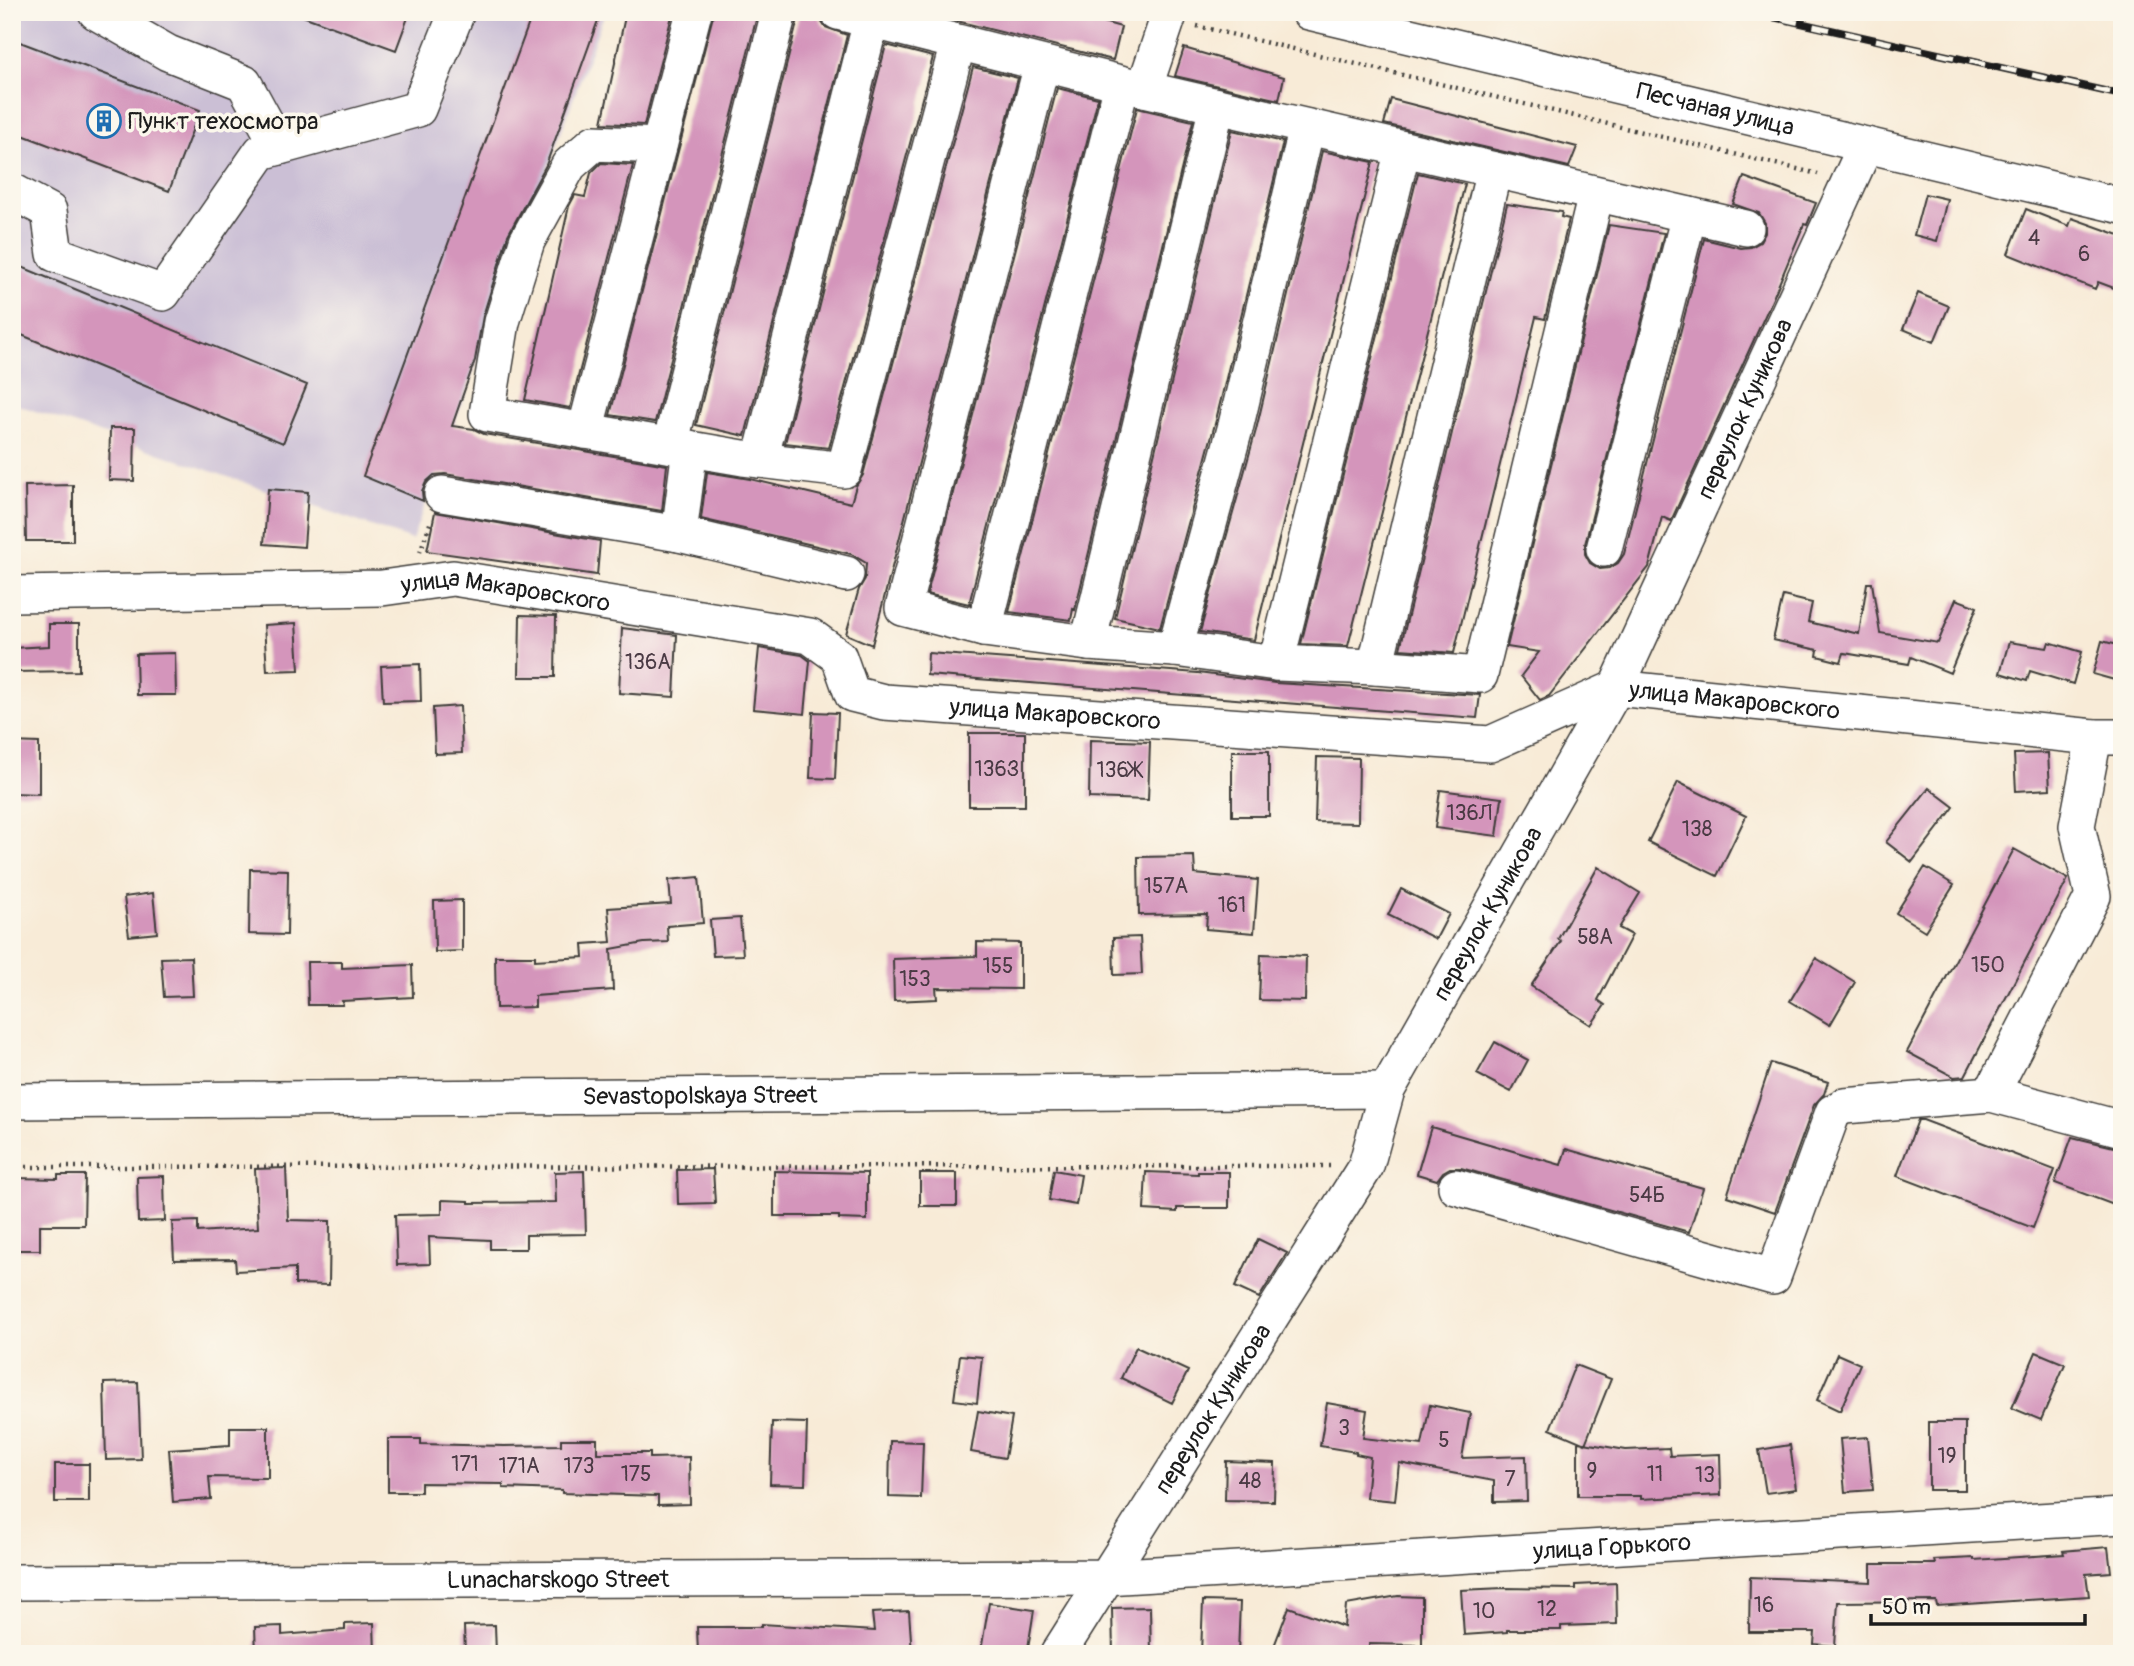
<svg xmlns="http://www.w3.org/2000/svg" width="2134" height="1666" font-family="Pangolin,sans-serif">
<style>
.industrial{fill:#cbbfd5}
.building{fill:#d495bb}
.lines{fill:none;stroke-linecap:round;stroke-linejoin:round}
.minor-casing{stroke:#3d3b38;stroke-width:38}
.path{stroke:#3d3b38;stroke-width:4.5;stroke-dasharray:2 5;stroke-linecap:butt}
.minor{stroke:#fff;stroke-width:35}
.rail-casing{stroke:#1c1c1c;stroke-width:8}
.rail{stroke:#fbf7ec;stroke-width:5;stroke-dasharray:16;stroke-linecap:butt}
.labels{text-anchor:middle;stroke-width:7;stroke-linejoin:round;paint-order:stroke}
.number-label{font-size:21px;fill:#4a3a44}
.street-label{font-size:24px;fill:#1c1c1c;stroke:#fbf7ec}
.poi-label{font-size:24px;fill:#1c1c1c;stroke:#fbf7ec;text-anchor:start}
</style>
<rect width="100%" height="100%" fill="#fbf7ec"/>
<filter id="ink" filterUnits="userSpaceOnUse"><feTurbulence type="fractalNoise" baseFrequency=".0143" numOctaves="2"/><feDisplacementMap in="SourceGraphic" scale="14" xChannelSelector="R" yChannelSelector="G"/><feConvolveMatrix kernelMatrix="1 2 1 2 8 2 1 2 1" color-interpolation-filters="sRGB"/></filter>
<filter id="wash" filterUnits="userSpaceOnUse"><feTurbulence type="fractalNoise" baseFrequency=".00686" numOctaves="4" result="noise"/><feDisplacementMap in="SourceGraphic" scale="28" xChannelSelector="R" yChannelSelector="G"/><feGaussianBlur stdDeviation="1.57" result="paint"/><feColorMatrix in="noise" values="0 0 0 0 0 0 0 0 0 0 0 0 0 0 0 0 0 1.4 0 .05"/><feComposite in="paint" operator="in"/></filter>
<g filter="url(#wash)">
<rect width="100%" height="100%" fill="#f8ebd7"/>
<path class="industrial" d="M 12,12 L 605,12 L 412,540 L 12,403 Z"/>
<g id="blocks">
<path class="building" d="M 300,12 L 410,12 L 396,50 L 300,15 Z
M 533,12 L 601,12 L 546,165 L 508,235 L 483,316 L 475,360 L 452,426 L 474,429 L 484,434 L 667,465 L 662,511 L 445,474 L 434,475 L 426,482 L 422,491 L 423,501 L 363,476 Z
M 626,12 L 673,12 L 644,125 L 602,123 Z
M 714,12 L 758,12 L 655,422 L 610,415 Z
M 814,12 L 818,12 L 819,18 L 825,27 L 847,35 L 745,436 L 696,425 L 799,15 L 814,18 Z
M 921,12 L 1067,12 L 1121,27 L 1113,60 Z
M 12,39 L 200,110 L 169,191 L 12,131 Z
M 886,45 L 933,57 L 829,448 L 785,443 Z
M 1184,48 L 1284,77 L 1279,100 L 1175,76 Z
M 973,67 L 1018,78 L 872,645 L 846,634 L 859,589 L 865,579 L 866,563 L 851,554 L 701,519 L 707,472 L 750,479 L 851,503 L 856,486 L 863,475 Z
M 1057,88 L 1098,98 L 969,604 L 927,594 Z
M 1391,99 L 1577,147 L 1569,167 L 1384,124 Z
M 1137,108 L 1193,121 L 1075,610 L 1073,609 L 1071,620 L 1009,612 Z
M 1232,130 L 1283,142 L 1216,420 L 1160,628 L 1115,618 Z
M 1322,151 L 1373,162 L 1254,640 L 1200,632 L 1256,430 Z
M 601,163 L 633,165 L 570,408 L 525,400 L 569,206 L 575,195 L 585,197 L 591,173 Z
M 1418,173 L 1465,184 L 1348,646 L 1301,644 Z
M 1744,177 L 1816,203 L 1807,225 L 1804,224 L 1773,298 L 1671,521 L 1662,517 L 1649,567 L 1549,696 L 1540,700 L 1521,676 L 1539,652 L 1507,647 L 1609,225 L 1664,233 L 1585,544 L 1585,554 L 1590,563 L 1600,569 L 1610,568 L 1618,563 L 1624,554 L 1704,239 L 1741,248 L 1751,247 L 1760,242 L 1765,233 L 1765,223 L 1759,213 L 1733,204 Z
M 1925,194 L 1947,199 L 1937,241 L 1914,235 Z
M 1507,204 L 1562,212 L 1561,217 L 1569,219 L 1545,319 L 1536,317 L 1454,653 L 1400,649 Z
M 2026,209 L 2069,226 L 2072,218 L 2122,236 L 2122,291 L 2098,282 L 2095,289 L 2008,254 Z
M 12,263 L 307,385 L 283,443 L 12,331 Z
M 1918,293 L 1949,306 L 1934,342 L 1903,329 Z
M 110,428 L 135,428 L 134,481 L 109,480 Z
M 73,485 L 73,541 L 26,541 L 25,486 Z
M 268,489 L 308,492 L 304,547 L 264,544 Z
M 435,512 L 600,541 L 597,575 L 427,551 Z
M 1867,583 L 1872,583 L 1880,633 L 1938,643 L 1956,599 L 1977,607 L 1950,673 L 1911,657 L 1909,664 L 1844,653 L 1841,662 L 1817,656 L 1818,650 L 1773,640 L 1783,596 L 1812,603 L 1808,622 L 1859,634 Z
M 520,615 L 556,616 L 555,677 L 519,677 Z
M 296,623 L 299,670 L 267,671 L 264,625 Z
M 49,624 L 79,624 L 79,671 L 12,672 L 12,648 L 49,646 Z
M 622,628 L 677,635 L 674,697 L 619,693 Z
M 2102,641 L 2122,646 L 2122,668 L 2118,681 L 2093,674 Z
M 2009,642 L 2047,648 L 2049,642 L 2082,652 L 2073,684 L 2030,671 L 2027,681 L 2000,673 Z
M 759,648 L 802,655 L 810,661 L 805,714 L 753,709 Z
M 175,653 L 176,695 L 137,695 L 136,654 Z
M 928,653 L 1198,673 L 1275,683 L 1480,695 L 1477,718 L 927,675 Z
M 420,664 L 421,701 L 383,702 L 381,666 Z
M 460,706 L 462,753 L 435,754 L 433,708 Z
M 813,712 L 838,713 L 835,779 L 810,778 Z
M 969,733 L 1025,733 L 1025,806 L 969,806 Z
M 1090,740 L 1150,742 L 1148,800 L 1089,798 Z
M 12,742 L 39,743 L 39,794 L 12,793 Z
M 1232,751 L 1269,751 L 1269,816 L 1232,816 Z
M 2048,753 L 2050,789 L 2016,791 L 2014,754 Z
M 1317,757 L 1359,758 L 1358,823 L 1315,822 Z
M 1678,782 L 1746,816 L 1717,876 L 1648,842 Z
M 1929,788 L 1954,807 L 1912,862 L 1886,842 Z
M 1440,790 L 1502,798 L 1497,836 L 1435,828 Z
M 2014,849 L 2068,879 L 1965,1076 L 1954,1077 L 1907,1052 Z
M 1194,856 L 1195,874 L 1258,880 L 1254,933 L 1206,929 L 1207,914 L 1139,915 L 1138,857 Z
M 1598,867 L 1640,893 L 1619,928 L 1632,935 L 1598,1000 L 1605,1005 L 1591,1025 L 1531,986 L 1561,941 L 1558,939 Z
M 1925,867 L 1954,885 L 1925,931 L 1896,913 Z
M 250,869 L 288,870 L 287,935 L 249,934 Z
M 699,877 L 703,923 L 667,926 L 668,942 L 644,943 L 611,949 L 613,990 L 535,996 L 535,1007 L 496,1008 L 495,956 L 535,956 L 535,960 L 584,957 L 583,944 L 611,942 L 608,908 L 671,904 L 669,880 Z
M 1401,889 L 1449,914 L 1436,939 L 1388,915 Z
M 153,893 L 157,933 L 129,936 L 124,897 Z
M 462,900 L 462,951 L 435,952 L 434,901 Z
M 740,918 L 743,955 L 713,956 L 710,920 Z
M 1140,937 L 1142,974 L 1114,975 L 1113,938 Z
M 977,942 L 1020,943 L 1020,989 L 936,988 L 937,999 L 894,1001 L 893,959 L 977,956 Z
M 1261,954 L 1306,956 L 1305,1001 L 1259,1000 Z
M 191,957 L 193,996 L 164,997 L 161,958 Z
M 1816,958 L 1855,982 L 1830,1025 L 1790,1001 Z
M 307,962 L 342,962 L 342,968 L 412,965 L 413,997 L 342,1001 L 343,1005 L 308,1005 Z
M 1495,1042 L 1528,1060 L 1511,1092 L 1477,1074 Z
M 1771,1063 L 1828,1082 L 1824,1094 L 1814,1105 L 1775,1212 L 1727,1196 Z
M 1918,1120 L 1923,1120 L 2055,1170 L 2033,1228 L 1897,1176 Z
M 1431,1127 L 1561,1165 L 1566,1149 L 1703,1188 L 1689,1232 L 1461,1168 L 1450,1168 L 1443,1172 L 1437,1180 L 1417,1174 Z
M 2072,1137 L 2122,1149 L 2122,1208 L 2055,1183 Z
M 286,1168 L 288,1220 L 330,1221 L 329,1285 L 295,1284 L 295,1268 L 236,1271 L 235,1259 L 174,1260 L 172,1222 L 198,1221 L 198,1232 L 258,1228 L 255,1169 Z
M 713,1169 L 715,1203 L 678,1204 L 677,1170 Z
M 1054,1170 L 1081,1175 L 1076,1205 L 1049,1200 Z
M 584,1171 L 586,1234 L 526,1235 L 526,1249 L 490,1249 L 490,1240 L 429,1237 L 430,1264 L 397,1265 L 395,1215 L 442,1214 L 442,1200 L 469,1201 L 469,1203 L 556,1202 L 555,1172 Z
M 774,1171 L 867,1173 L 867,1220 L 839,1219 L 839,1216 L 774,1216 Z
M 1146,1172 L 1198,1174 L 1198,1172 L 1229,1172 L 1229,1208 L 1177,1208 L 1177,1212 L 1144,1210 Z
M 920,1173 L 957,1173 L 957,1206 L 920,1206 Z
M 58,1175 L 85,1175 L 84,1225 L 40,1225 L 40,1250 L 13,1250 L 14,1178 L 58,1179 Z
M 164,1176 L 165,1221 L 138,1222 L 137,1177 Z
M 1258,1239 L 1287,1253 L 1259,1298 L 1235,1287 Z
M 1136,1347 L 1188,1371 L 1172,1403 L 1121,1378 Z
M 2036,1352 L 2065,1364 L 2041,1420 L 2012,1408 Z
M 1837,1354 L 1860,1364 L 1840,1411 L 1817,1400 Z
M 960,1355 L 982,1357 L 977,1403 L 954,1400 Z
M 1575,1365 L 1611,1379 L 1585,1444 L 1550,1429 Z
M 138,1382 L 141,1459 L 106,1460 L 104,1383 Z
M 1327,1403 L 1367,1410 L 1363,1438 L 1422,1445 L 1430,1405 L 1470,1413 L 1462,1458 L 1526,1456 L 1527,1501 L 1494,1502 L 1494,1481 L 1399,1463 L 1395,1501 L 1366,1498 L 1370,1457 L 1356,1454 L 1356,1452 L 1320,1446 Z
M 978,1411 L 1012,1417 L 1005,1458 L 971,1452 Z
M 772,1422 L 807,1423 L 805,1485 L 770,1484 Z
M 1929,1422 L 1965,1422 L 1965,1490 L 1929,1490 Z
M 230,1427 L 268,1427 L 268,1478 L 209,1477 L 211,1499 L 173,1502 L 169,1449 L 230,1445 Z
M 1868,1437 L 1873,1490 L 1845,1492 L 1840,1439 Z
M 388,1439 L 421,1439 L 421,1444 L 504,1446 L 561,1445 L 561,1439 L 597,1439 L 597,1453 L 650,1453 L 650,1458 L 689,1457 L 690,1504 L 658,1505 L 658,1496 L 562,1493 L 562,1490 L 503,1488 L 503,1484 L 421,1483 L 421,1492 L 388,1492 Z
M 890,1441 L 923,1442 L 921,1498 L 889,1497 Z
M 1578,1442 L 1626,1450 L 1669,1448 L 1670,1456 L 1720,1454 L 1721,1495 L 1641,1499 L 1641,1496 L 1578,1496 Z
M 1790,1445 L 1796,1489 L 1766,1493 L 1759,1450 Z
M 1226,1461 L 1275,1463 L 1274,1501 L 1225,1500 Z
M 55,1464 L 89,1464 L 89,1502 L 55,1502 Z
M 2108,1547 L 2111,1572 L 2086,1574 L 2089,1596 L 1937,1606 L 1936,1601 L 1838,1602 L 1835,1646 L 1814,1644 L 1815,1632 L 1749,1632 L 1750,1577 L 1871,1582 L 1871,1564 L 1935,1564 L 1934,1560 L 1974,1558 L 1974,1560 L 2064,1554 L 2063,1551 Z
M 1616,1583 L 1617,1624 L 1561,1626 L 1561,1630 L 1507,1630 L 1507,1632 L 1464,1635 L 1461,1590 L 1504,1588 L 1576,1589 L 1576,1585 Z
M 1398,1596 L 1422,1597 L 1422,1645 L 1369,1644 L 1369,1654 L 1271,1654 L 1289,1607 L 1344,1627 L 1346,1605 Z
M 1203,1601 L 1240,1602 L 1238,1654 L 1201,1654 Z
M 989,1603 L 1034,1610 L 1027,1654 L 981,1651 Z
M 1150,1607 L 1151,1654 L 1113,1654 L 1112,1608 Z
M 909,1611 L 912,1654 L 698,1654 L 697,1627 L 762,1627 L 762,1624 L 874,1631 L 872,1613 Z
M 374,1623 L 375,1654 L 256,1654 L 255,1627 L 282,1626 L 282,1635 L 345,1630 L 345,1624 Z
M 495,1625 L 496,1654 L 465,1654 L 464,1626 Z"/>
</g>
</g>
<g filter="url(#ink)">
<use href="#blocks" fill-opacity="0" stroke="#3d3b38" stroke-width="2"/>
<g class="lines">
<g class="minor-casing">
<g id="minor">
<path d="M 96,12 L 168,53 L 244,83 L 279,147"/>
<path d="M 838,12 L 1144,89 L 1746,228"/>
<path id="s1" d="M 1309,12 L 2122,206"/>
<path d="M 1122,84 L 984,629 L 1088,643 L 1175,649 L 1276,663 L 1375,667 L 1480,675 L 1596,194"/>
<path d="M 1144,89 L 1170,12"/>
<path d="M 659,146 L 594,143 L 569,165 L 527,241 L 502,322 L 487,414 L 743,458 L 844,470 L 958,43"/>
<path d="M 12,191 L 49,211 L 55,254 L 163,293 L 261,152 L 418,109 L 457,12"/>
<path d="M 585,431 L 694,12"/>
<path d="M 670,445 L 779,12"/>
<path d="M 760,460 L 871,21"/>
<path d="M 442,494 L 679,534 L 846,574"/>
<path d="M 679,534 L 690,448"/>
<path d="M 1604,549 L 1689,215"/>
<path id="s2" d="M 12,594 L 382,588 L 453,578 L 810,636 L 839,657 L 852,694 L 884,702 L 1490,744 L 1616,688 L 2094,737 L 2122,737"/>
<path d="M 984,629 L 903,608 L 1042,64"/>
<path d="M 1088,643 L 1217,106"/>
<path d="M 1175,649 L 1236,425 L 1307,127"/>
<path d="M 1276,663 L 1403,149"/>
<path d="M 1375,667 L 1494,170"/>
<path d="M 1991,1094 L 2093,896 L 2077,826 L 2094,737"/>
<path id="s3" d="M 12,1101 L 1387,1090"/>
<path d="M 1456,1187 L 1773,1277 L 1833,1112 L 1844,1106 L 1991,1094 L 2122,1129"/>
<path id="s4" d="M 12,1582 L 1105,1577 L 2122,1516"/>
<path id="s5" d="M 1058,1654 L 1366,1166 L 1387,1090 L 1616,688 L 1866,145"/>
</g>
</g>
<path class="path" d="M 1197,26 L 1818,174
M 420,552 L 431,521
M 12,1167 L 1331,1166"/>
<use href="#minor" class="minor"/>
<g class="rail-casing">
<path id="rail" d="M 1751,12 L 2122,95"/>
</g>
<use href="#rail" class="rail"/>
</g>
</g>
<defs>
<g id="building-ring" transform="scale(1.75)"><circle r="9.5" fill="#fbf7ec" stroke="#1f6fb2" stroke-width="1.5"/><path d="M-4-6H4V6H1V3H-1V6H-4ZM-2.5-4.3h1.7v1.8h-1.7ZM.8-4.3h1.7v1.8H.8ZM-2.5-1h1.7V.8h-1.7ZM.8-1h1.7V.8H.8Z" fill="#1f6fb2"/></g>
</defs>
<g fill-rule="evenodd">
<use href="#building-ring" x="104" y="121"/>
</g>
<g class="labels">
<g class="number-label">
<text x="2034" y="245">4</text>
<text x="2084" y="261">6</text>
<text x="648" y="669">136А</text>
<text x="997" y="776">136З</text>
<text x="1119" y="777">136Ж</text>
<text x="1469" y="820">136Л</text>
<text x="1697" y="836">138</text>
<text x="1166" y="893">157А</text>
<text x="1232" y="912">161</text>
<text x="1595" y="944">58А</text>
<text x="1988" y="972">150</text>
<text x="998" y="973">155</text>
<text x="915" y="986">153</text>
<text x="1647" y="1202">54Б</text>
<text x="1344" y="1435">3</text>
<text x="1444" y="1447">5</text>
<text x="1947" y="1463">19</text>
<text x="465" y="1471">171</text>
<text x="519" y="1473">171А</text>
<text x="579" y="1473">173</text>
<text x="1592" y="1478">9</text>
<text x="636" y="1481">175</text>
<text x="1655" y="1481">11</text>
<text x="1705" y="1482">13</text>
<text x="1510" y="1486">7</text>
<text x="1250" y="1488">48</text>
<text x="1764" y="1612">16</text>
<text x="1547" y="1616">12</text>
<text x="1484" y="1618">10</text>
</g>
<g class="street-label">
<text dy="8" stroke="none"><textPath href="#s1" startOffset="418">Песчаная улица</textPath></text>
<text dy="8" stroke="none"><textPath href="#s5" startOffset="1426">переулок Куникова</textPath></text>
<text dy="8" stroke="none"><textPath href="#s2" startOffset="495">улица Макаровского</textPath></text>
<text dy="8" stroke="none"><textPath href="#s2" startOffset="1776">улица Макаровского</textPath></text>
<text dy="8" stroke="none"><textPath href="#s2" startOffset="1083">улица Макаровского</textPath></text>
<text dy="8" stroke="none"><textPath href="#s5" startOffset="859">переулок Куникова</textPath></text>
<text dy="8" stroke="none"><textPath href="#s3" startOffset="688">Sevastopolskaya Street</textPath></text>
<text dy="8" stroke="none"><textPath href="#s5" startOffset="290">переулок Куникова</textPath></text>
<text dy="8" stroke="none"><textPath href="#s4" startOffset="1601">улица Горького</textPath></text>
<text dy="8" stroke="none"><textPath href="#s4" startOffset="546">Lunacharskogo Street</textPath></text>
</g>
<g class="poi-label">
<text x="128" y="129">Пункт техосмотра</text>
</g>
</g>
<rect width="2134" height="1666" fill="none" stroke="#fbf7ec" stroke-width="42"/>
<path d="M1871 1614v10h214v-10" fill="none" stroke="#1c1c1c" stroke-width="3.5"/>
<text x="1882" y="1614" font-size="21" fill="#1c1c1c" stroke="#fbf7ec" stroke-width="5" paint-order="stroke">50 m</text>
</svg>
